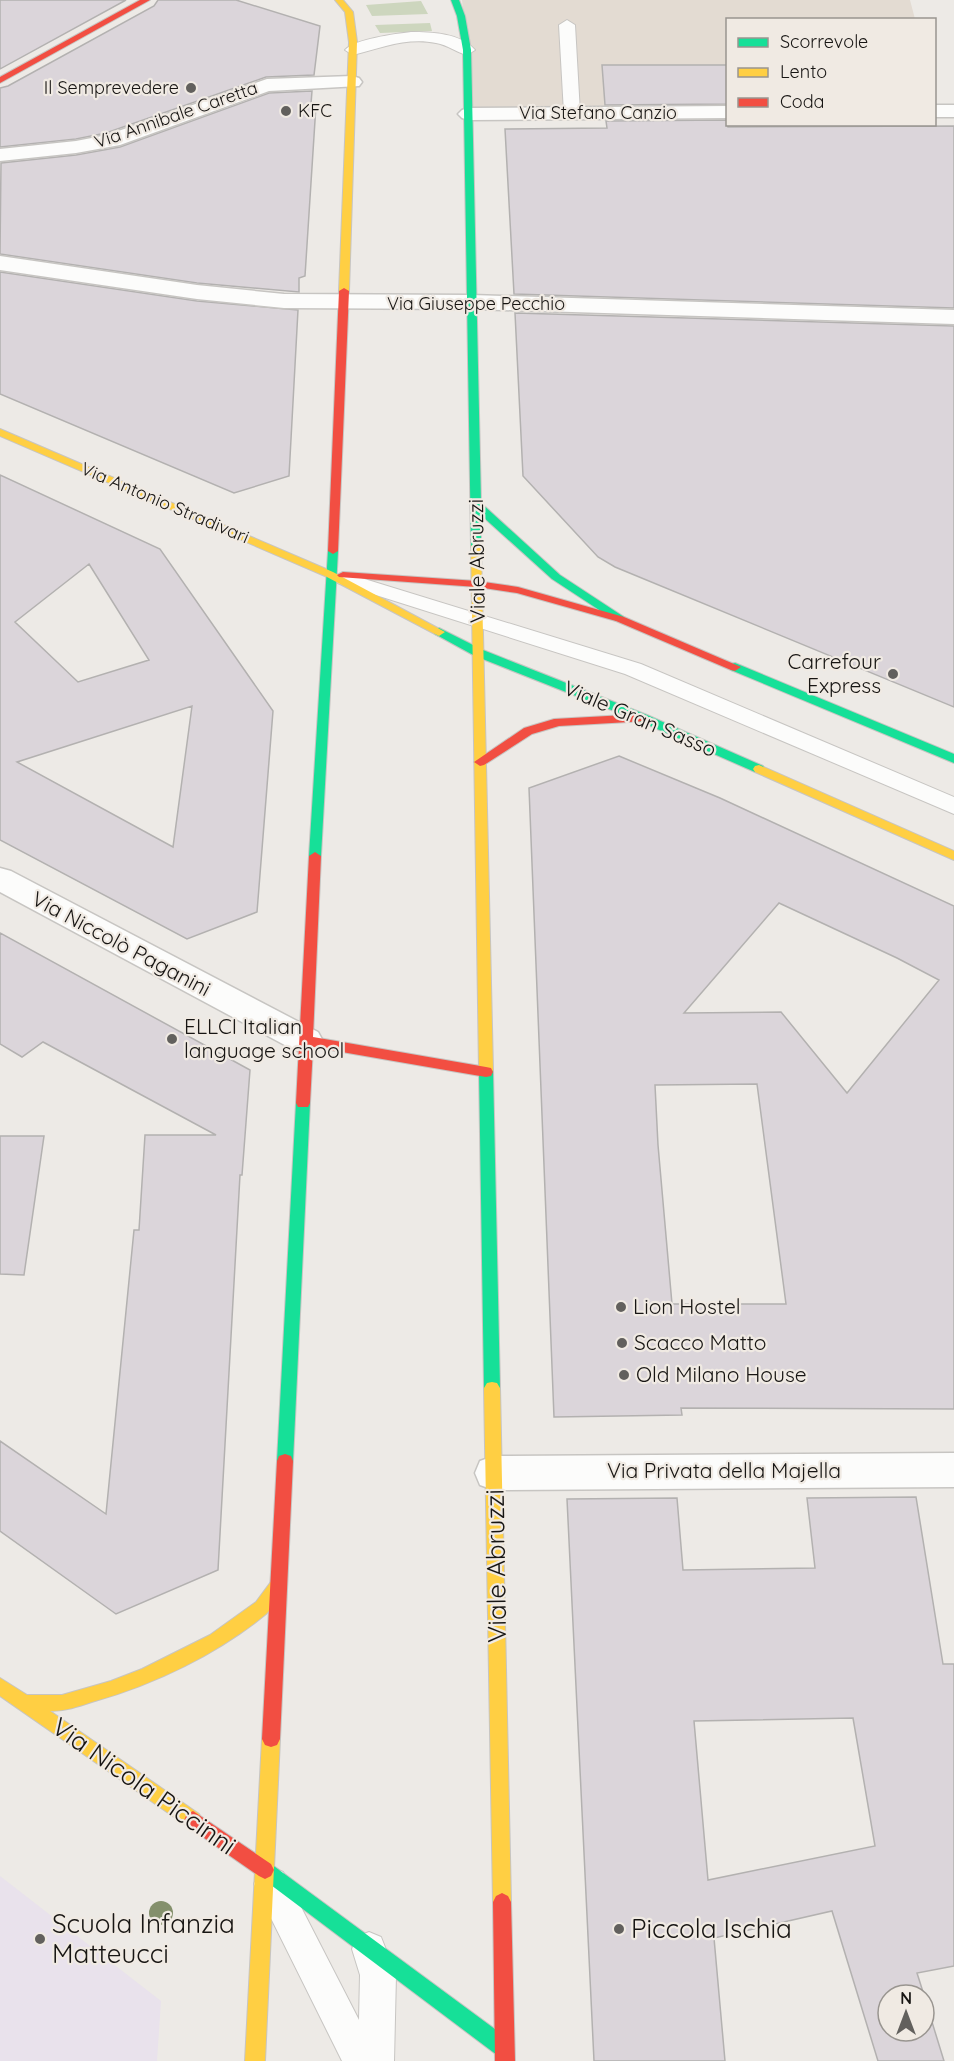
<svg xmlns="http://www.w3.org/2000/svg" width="954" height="2061" font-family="Quicksand,sans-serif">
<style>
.built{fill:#e3dbd2}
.education{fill:#e9e2ec}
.green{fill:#cdd6be}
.building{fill:#dbd5da;stroke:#b3b1b0;stroke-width:1.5;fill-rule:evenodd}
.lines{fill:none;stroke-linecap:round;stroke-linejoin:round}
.lane-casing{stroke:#c7c5c2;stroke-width:2}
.street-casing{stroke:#c7c5c2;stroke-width:3}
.fast-casing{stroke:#c7c5c2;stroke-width:2}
.slow-casing{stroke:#c7c5c2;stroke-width:2}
.jam-casing{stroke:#c7c5c2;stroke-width:2}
.lane{fill:#fcfcfb;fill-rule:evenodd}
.street{fill:#fcfcfb;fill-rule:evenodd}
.fast{fill:#16e098;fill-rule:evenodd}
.slow{fill:#ffcf43;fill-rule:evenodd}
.jam{fill:#f24e42;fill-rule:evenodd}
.tree{fill:#84906c}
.poi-dot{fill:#62605d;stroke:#f0eae3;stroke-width:2}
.labels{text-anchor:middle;stroke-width:4.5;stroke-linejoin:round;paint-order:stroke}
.far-poi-label{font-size:18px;fill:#171513;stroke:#f0eae3;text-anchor:end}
.far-street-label{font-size:18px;fill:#171513;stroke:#f0eae3}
.street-label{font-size:21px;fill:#171513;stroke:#f0eae3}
.poi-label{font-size:21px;fill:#171513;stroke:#f0eae3;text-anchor:start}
.near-street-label{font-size:26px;fill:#171513;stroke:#f0eae3}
.near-poi-label{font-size:26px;fill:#171513;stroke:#f0eae3;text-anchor:start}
</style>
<rect width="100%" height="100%" fill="#edeae6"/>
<path class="built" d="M 462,0 L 910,0 L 915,19 L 728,20 L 727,110 L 473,111 Z"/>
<path class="education" d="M 0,1876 L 161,2001 L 157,2061 L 0,2061 Z"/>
<path class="green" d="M 421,1 L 428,14 L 372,16 L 366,5 Z
M 430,23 L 432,31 L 380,33 L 375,25 Z"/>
<path class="building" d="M 0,0 L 126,0 L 0,69 Z
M 158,0 L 236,0 L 320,26 L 314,75 L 266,77 L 106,133 L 76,139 L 0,147 L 0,88 L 8,86 L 154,6 Z
M 602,65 L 728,65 L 728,104 L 605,105 Z
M 312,91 L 311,104 L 316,105 L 305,276 L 299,278 L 299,292 L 197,283 L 0,254 L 1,163 L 76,155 L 120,147 L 269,93 Z
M 728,120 L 728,127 L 954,126 L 954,308 L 514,294 L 505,129 L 607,128 L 606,121 Z
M 0,272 L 197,301 L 298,310 L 289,476 L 234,493 L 0,394 Z
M 515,313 L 954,326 L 954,707 L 615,567 L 598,557 L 523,476 Z
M 0,475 L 160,549 L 273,711 L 257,912 L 187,939 L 0,840 ZM 89,564 L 149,660 L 78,682 L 15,622 ZM 192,706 L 173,847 L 17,762 Z
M 619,756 L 720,798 L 954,906 L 954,1409 L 681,1408 L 682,1415 L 554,1417 L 529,788 ZM 779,903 L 897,958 L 939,980 L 847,1093 L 781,1012 L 684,1013 ZM 757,1084 L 786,1304 L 672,1304 L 658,1145 L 655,1085 Z
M 0,933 L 250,1070 L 242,1175 L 240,1175 L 218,1570 L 116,1614 L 0,1531 L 0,1441 L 106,1514 L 134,1230 L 139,1230 L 145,1135 L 216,1135 L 43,1042 L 22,1057 L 0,1044 Z
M 0,1136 L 44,1136 L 24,1275 L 0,1274 Z
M 916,1497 L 943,1664 L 954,1664 L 954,1966 L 917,1973 L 924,1995 L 888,1995 L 888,2031 L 924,2031 L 924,1996 L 944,2061 L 878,2061 L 832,1911 L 714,1938 L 725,2061 L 594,2061 L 567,1499 L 677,1498 L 683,1570 L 815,1568 L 807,1498 ZM 853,1718 L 875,1846 L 708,1880 L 694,1721 Z"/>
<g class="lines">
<g class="lane-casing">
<path id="lane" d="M 567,20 L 575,25 L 580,113 L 572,118 L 564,113 L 559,25 Z
M 411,32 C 431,32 461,33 475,50 L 467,55 C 456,52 448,45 436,43 C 407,37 381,48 353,55 L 345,50 C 355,39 395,34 411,32 Z
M 345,573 L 641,664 L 954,797 L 954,814 L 625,674 L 338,583 L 335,579 L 338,575 Z
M 271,1867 L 283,1872 L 359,2020 L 360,1975 L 352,1949 L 357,1937 L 369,1932 L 381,1937 L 396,1975 L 394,2061 L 342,2061 L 254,1884 L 259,1872 Z"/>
</g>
<g class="street-casing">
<path id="street" d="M 352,76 L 359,78 L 362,82 L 359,86 L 269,91 L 120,145 L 76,153 L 0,161 L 0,149 L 76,141 L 107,135 L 267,79 Z
M 934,105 L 954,105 L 954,117 L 934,117 Z
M 728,106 L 728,118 L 469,120 L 462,118 L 458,114 L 462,110 L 469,108 Z
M 0,256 L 197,285 L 284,294 L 472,295 L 954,310 L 954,324 L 472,309 L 284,308 L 197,299 L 0,270 Z
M 0,868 L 11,871 L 318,1032 L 323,1041 L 318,1050 L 306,1053 L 294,1050 L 0,892 Z
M 954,1453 L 954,1487 L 494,1490 L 480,1485 L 475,1473 L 480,1461 L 494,1456 Z"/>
</g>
<g class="fast-casing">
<path id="fast" d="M 451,0 L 459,0 L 465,16 L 471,50 L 481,503 L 560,575 L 624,617 L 624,621 L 616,621 L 552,579 L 481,515 L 481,546 L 476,549 L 471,546 L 463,50 L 457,16 Z
M 333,548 L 338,551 L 321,856 L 315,860 L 309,856 L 328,551 Z
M 439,628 L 483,650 L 647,715 L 763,766 L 765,769 L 763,772 L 755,772 L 639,721 L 475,656 L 435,634 L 433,632 Z
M 735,663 L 954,754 L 954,763 L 731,670 L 729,667 L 731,664 Z
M 486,1065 L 491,1066 L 493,1070 L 500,1388 L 497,1393 L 492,1394 L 487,1393 L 484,1388 L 479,1070 L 481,1066 Z
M 303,1098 L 308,1099 L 310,1103 L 293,1461 L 291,1466 L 285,1468 L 279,1466 L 277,1461 L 296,1103 L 298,1099 Z
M 265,1861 L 271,1864 L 511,2041 L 513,2048 L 511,2055 L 504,2057 L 497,2055 L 259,1876 L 256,1870 L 259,1864 Z"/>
</g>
<g class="slow-casing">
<path id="slow" d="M 335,0 L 343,0 L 353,12 L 357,42 L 349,291 L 344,294 L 339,291 L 349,42 L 345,12 Z
M 0,429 L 333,572 L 445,632 L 439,636 L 435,634 L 325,576 L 0,436 Z
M 476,543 L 481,546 L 493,1070 L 491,1074 L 481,1074 L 479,1070 L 471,546 Z
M 759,765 L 954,851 L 954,860 L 755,772 L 753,769 L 755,766 Z
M 492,1382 L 497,1383 L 500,1388 L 511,1902 L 508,1908 L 502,1911 L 496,1908 L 493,1902 L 484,1388 L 487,1383 Z
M 279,1577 L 285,1579 L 287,1584 C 283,1594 274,1607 266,1614 C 217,1654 155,1684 95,1701 C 80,1706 66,1711 50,1711 L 199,1814 L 202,1820 L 199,1826 L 193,1829 L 187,1826 L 0,1696 L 0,1678 L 27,1695 L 62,1695 L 111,1681 L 142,1669 L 210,1635 L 256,1602 L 273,1579 Z
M 271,1731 L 277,1733 L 280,1739 L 265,2061 L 245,2061 L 262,1739 L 265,1733 Z"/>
</g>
<g class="jam-casing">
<path id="jam" d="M 140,0 L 150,0 L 0,83 L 0,77 Z
M 344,288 L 349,291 L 338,551 L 333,554 L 328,551 L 339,291 Z
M 343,572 L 477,581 L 518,587 L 624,617 L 741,667 L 735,671 L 731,670 L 616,621 L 517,593 L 477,587 L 339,577 L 337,575 Z
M 643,714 L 649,718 L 647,721 L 559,726 L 532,734 L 484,765 L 480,766 L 474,762 L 524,728 L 554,719 Z
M 315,852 L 321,856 L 313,1037 L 486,1067 L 491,1068 L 493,1072 L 491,1076 L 486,1077 L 313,1047 L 310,1103 L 308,1107 L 298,1107 L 296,1103 L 309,856 Z
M 285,1454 L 291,1456 L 293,1461 L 280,1739 L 277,1745 L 271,1747 L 265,1745 L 262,1739 L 277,1461 L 279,1456 Z
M 193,1811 L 271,1864 L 274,1870 L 271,1876 L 265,1879 L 259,1876 L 187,1826 L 184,1820 L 187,1814 Z
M 502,1893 L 508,1896 L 511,1902 L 515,2061 L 495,2061 L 493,1902 L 496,1896 Z"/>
</g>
<use href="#lane" class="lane"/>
<use href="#street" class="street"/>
<use href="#fast" class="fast"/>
<use href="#slow" class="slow"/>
<use href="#jam" class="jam"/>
</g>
<circle class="tree" cx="161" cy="1913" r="12"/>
<g class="poi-dot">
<circle cx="191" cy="88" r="6"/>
<circle cx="286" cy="111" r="6"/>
<circle cx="893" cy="674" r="6"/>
<circle cx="172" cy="1039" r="6"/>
<circle cx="621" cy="1307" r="6"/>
<circle cx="622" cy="1343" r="6"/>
<circle cx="624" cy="1375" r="6"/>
<circle cx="619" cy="1929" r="6"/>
<circle cx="40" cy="1939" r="6"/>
</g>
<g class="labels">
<g class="far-poi-label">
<text x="179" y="94">Il Semprevedere</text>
<text x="298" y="117" text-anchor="start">KFC</text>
</g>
<g class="far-street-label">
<text x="598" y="119">Via Stefano Canzio</text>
<text transform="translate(176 115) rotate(-19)" y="6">Via Annibale Caretta</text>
<text x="476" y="310">Via Giuseppe Pecchio</text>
<text transform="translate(165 503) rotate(23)" y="6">Via Antonio Stradivari</text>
</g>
<g class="street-label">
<text transform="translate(477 561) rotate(-91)" y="7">Viale Abruzzi</text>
<text transform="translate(640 719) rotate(23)" y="7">Viale Gran Sasso</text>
<text transform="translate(121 944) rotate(28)" y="7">Via Niccolò Paganini</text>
<text x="724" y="1478">Via Privata della Majella</text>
</g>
<g class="poi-label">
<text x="881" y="669" text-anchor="end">Carrefour<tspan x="881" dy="24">Express</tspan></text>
<text x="184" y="1034">ELLCI Italian<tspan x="184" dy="24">language school</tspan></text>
<text x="633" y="1314">Lion Hostel</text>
<text x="634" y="1350">Scacco Matto</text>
<text x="636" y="1382">Old Milano House</text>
</g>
<g class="near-street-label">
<text transform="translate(496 1566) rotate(-91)" y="9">Viale Abruzzi</text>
<text transform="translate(144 1786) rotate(35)" y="9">Via Nicola Piccinni</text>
</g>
<g class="near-poi-label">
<text x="52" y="1933">Scuola Infanzia<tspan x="52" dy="30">Matteucci</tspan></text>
<text x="631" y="1938">Piccola Ischia</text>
</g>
</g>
<rect x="726" y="18" width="210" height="108" fill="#f0eae3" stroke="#999590" stroke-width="1.5"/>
<rect x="738" y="38" width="30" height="9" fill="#16e098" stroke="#999590" stroke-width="1.5"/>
<text x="780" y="48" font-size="18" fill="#171513">Scorrevole</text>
<rect x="738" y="68" width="30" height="9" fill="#ffcf43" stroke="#999590" stroke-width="1.5"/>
<text x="780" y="78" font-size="18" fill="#171513">Lento</text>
<rect x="738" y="98" width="30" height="9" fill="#f24e42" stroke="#999590" stroke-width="1.5"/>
<text x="780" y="108" font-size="18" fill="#171513">Coda</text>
<g transform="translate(906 2013)"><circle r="28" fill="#f0eae3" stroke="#999590" stroke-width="1.5"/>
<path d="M0-4.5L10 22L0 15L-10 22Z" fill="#62605d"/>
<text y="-9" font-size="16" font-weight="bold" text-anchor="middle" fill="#171513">N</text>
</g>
</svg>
